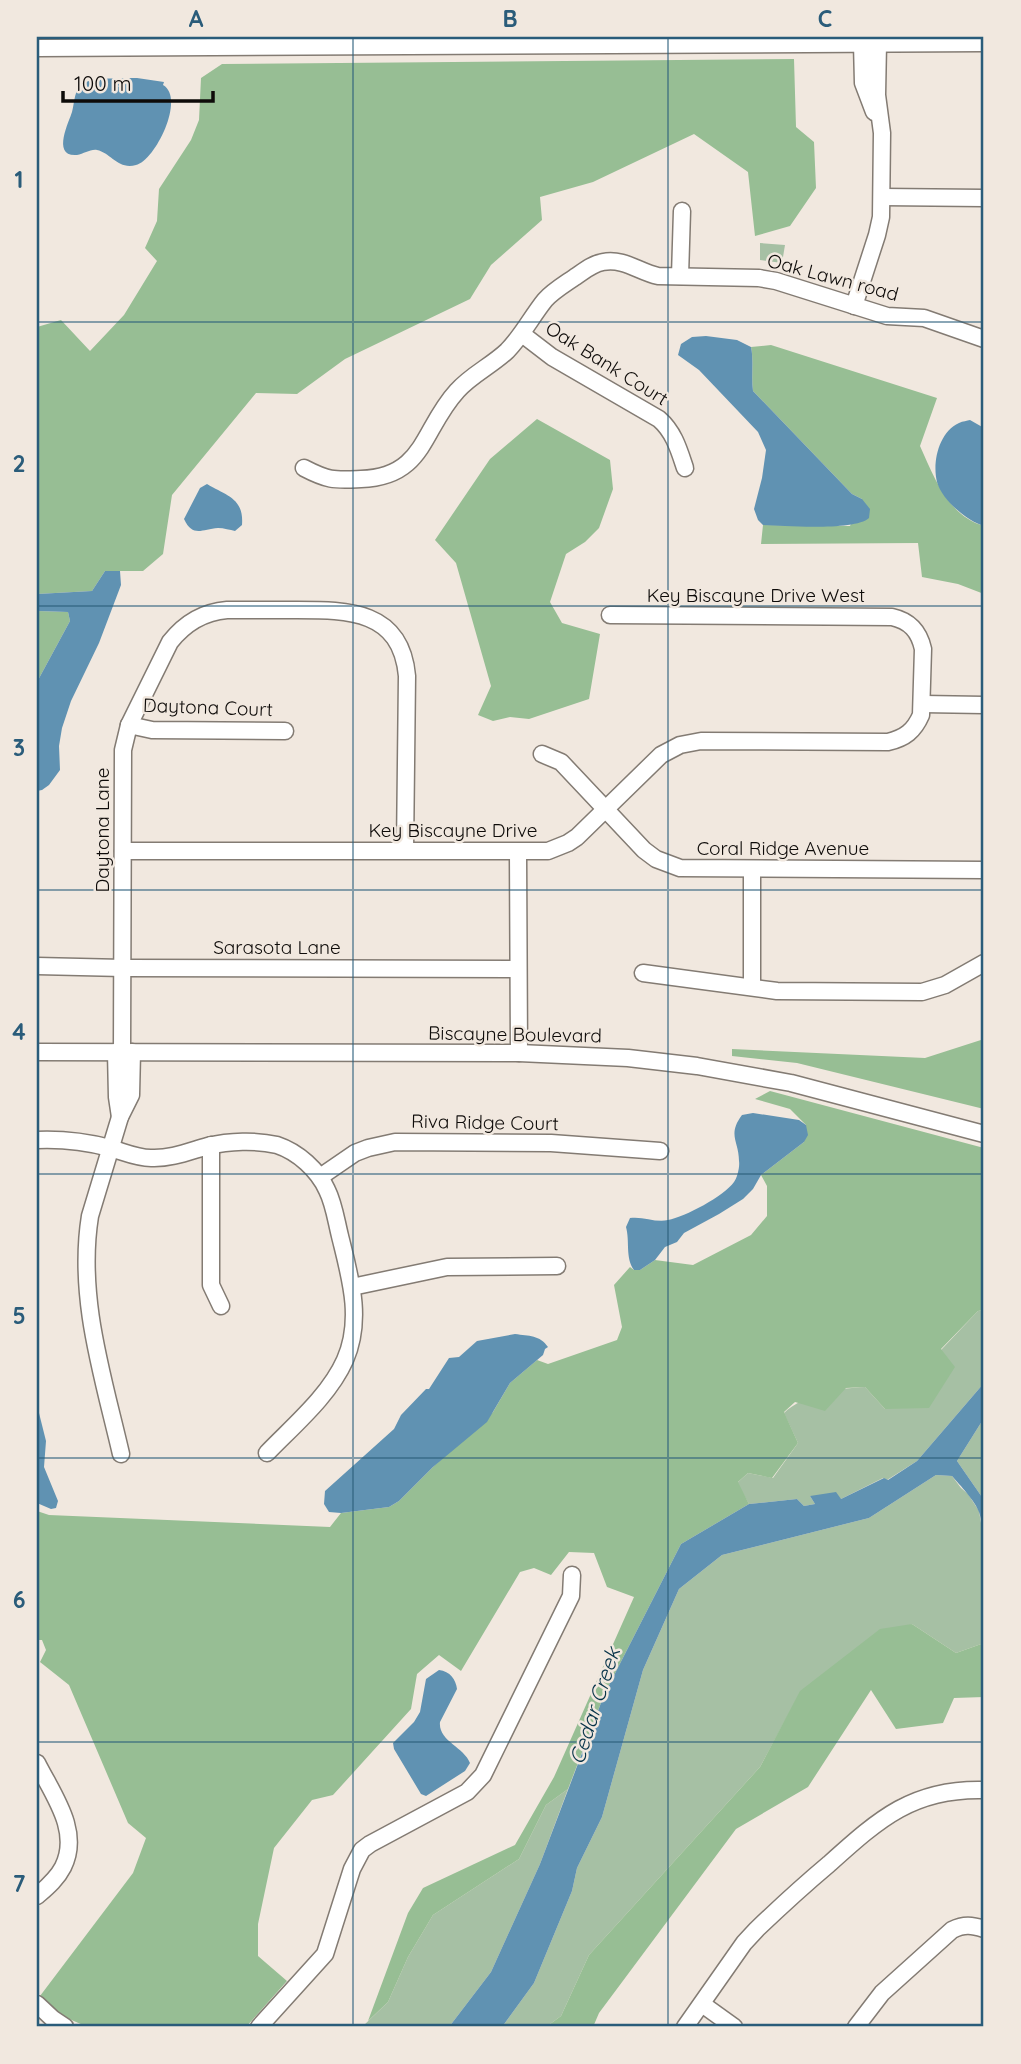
<svg xmlns="http://www.w3.org/2000/svg" width="1021" height="2064" viewBox="0 0 1021 2064" font-family="Quicksand,sans-serif">
  <style>
    .green { fill: #a6c0a4 }
    .forest { fill: #97be94 }
    .water { fill: #6092b2 }
    .lines { fill: none; stroke-linecap: round; stroke-linejoin: round }
    .minor-casing { stroke: #837b73; stroke-width: 19 }
    .minor { stroke: #fff; stroke-width: 16 }
    .grid { fill: none; stroke: #2a5c7a; stroke-width: 2; stroke-opacity: 0.55 }
    .labels { text-anchor: middle; stroke-width: 5; stroke-linejoin: round; paint-order: stroke }
    .street-label { font-size: 19px; fill: #0e0b09; stroke: #f1e8df }
    .water-label { font-size: 21px; font-style: italic; fill: #053248; stroke: #f1e8df }
    .neatline { fill: none; stroke: #2a5c7a; stroke-width: 2.5 }
    .grid-label { font-size: 23px; text-anchor: middle; font-weight: bold; fill: #2a5c7a }
  </style>
  <rect width="100%" height="100%" fill="#f1e8df"/>
  <!-- green -->
  <g class="green">
    <path d="M760,243L785,245L782,263L760,260Z"/>
    <path d="M984,1310V1383L917,1461L887,1480L883,1478L841,1499L810,1496L815,1504L804,1506L797,1499L749,1504L737,1483L748,1473L773,1478L798,1443L784,1413C804,1394 838,1388 865,1387L885,1409L978,1311Z"/>
    <path d="M984,1418V1500L957,1461Z"/>
    <path d="M936,1475L952,1476L961,1488L968,1494L979,1511L984,1541V1643L956,1653L912,1624L801,1691L760,1767L589,1955L561,2016L546,2027H502L534,1983L572,1891L577,1868L602,1817L643,1670L679,1589L722,1555L869,1518Z"/>
    <path d="M568,1789L540,1864L491,1972L449,2027H362L388,2002L408,1957L433,1915L519,1859L546,1805Z"/>
  </g>
  <!-- forest -->
  <g class="forest">
    <path d="M794,59L796,127L814,142L816,188L790,226L755,236L748,172L694,134L593,182L540,197L542,220L491,265L470,299L345,359L297,394L256,393L172,495L163,554L143,571H105L92,591L37,594V327L61,320L90,351L124,315L157,261L145,248L157,221L159,189L191,140L199,120L201,78L222,64Z"/>
    <path d="M771,345L937,398L920,446C934,477 948,516 984,526V594L958,584L922,577L918,543L761,544L763,525L850,526L862,499L852,494L753,391C751,376 754,361 751,347Z"/>
    <path d="M537,419L610,460L613,489L599,528L585,542L566,554L550,602L562,623L600,634L589,699L529,719L510,717L493,721L478,715L491,686L456,563L435,540L490,459Z"/>
    <path d="M37,611L68,612L70,621L37,682Z"/>
    <path d="M984,1039V1109L797,1063L732,1056V1049L925,1058Z"/>
    <path d="M770,1091L984,1148V1310L978,1311L941,1349L955,1367L929,1408L885,1409L865,1387L846,1388L825,1411L795,1402L784,1412L798,1443L772,1478L748,1473L738,1482L749,1504L681,1544L604,1695L568,1789L546,1805L519,1859L433,1915L408,1957L388,2002L368,2021L408,1913L423,1888L515,1845L554,1777L634,1597L607,1587L594,1553L569,1552L551,1575L534,1568L520,1572L461,1671L439,1655L417,1674L411,1709L333,1795L312,1800L274,1848L258,1924V1956L287,1981L246,2027H111L83,2025L60,2015L40,1996L133,1873L146,1838L128,1823L69,1685L40,1662L46,1650L42,1640H37V1511L49,1515L330,1527L341,1513L389,1507L399,1501L433,1467L493,1412L510,1383L537,1360L548,1364L617,1340L622,1327L614,1285L630,1267L634,1270H640L655,1260L693,1265L751,1235L767,1216V1186L761,1175L804,1142L806,1125L790,1109L755,1099Z"/>
    <path d="M912,1624L956,1653L984,1643V1697L954,1698L943,1723L896,1729L871,1690L808,1787L736,1829L599,2013L593,2027H546L561,2016L589,1955L760,1767L800,1691L880,1629Z"/>
  </g>
  <!-- water -->
  <g class="water">
    <path d="M137,78L164,82L163,85C186,98 155,161 136,165C118,170 111,153 97,150C90,149 84,154 77,155C51,157 69,122 72,112C74,105 74,97 77,91C79,87 85,82 89,81C97,78 127,78 137,78Z"/>
    <path d="M706,336L737,340L751,347C754,361 751,376 753,391L852,494L862,499L870,509L869,518C855,531 786,526 763,525L758,520L754,509L762,478L766,450L758,432L699,370L678,355L681,344L692,337Z"/>
    <path d="M970,420L984,428V526C967,521 942,500 937,482C932,462 939,432 959,423C963,421 967,421 970,420Z"/>
    <path d="M207,484C227,496 244,498 242,525L235,531C230,530 224,528 218,528C202,529 193,538 184,519L200,488Z"/>
    <path d="M105,571H120L121,585L99,643L71,701L62,728L59,746L60,770L49,785L42,790L37,791V682L70,621L68,612L37,611V594L92,591Z"/>
    <path d="M753,1113L799,1120L806,1125L808,1135L804,1142L761,1175L753,1189L743,1199L719,1214L684,1233L677,1242L665,1247L655,1260L640,1270H634C625,1258 630,1241 626,1227L630,1218C643,1216 656,1223 668,1220C685,1217 724,1196 734,1182C737,1178 740,1167 739,1161C739,1141 727,1135 742,1115Z"/>
    <path d="M515,1334C529,1336 540,1335 548,1347L545,1349L543,1355L510,1383L487,1422L433,1467L399,1501L389,1507L341,1513L329,1512L324,1504L325,1491L394,1429L401,1415L426,1389H429L449,1358L459,1357L477,1341Z"/>
    <path d="M984,1383V1418L957,1461L984,1500V1541C983,1532 982,1521 979,1512C975,1501 960,1485 952,1476L936,1475L869,1518L722,1555L679,1589L643,1670L602,1817L577,1868L572,1891L534,1983L502,2027H449L491,1972L540,1864L604,1695L681,1544L749,1504L797,1499L804,1506L815,1504L810,1496L836,1492L841,1499L884,1478L888,1480L917,1461Z"/>
    <path d="M37,1405L46,1441L44,1467L58,1501L56,1508L51,1509L37,1503Z"/>
    <path d="M439,1670C450,1671 456,1680 457,1689L440,1722C438,1741 464,1747 470,1763L465,1771L426,1796L421,1794L394,1749L393,1743L414,1722L420,1712L426,1679Z"/>
  </g>
  <g class="lines">
    <defs>
      <g id="minor">
        <path d="M862,43L863,83L874,112"/>
        <path d="M37,48L984,43"/>
        <path d="M882,197L984,198"/>
        <path d="M680,276L682,211"/>
        <path d="M854,306L877,235L881,217L882,133L877,95L878,43"/>
        <path d="M522,334L552,357L659,419C674,432 679,450 685,468"/>
        <path d="M304,468C329,481 334,480 361,479C425,477 422,429 457,391C471,375 491,366 507,351C522,336 532,316 545,300C553,291 565,284 575,277C584,271 592,264 603,262C624,258 639,272 658,276L759,278L776,281L887,316L924,318L984,339"/>
        <path d="M923,704L984,705"/>
        <path d="M129,725L152,730L285,731"/>
        <path d="M542,754L561,762L644,850L656,859L680,868L984,870"/>
        <path d="M123,851H548L568,843L577,837L661,755L680,745L701,741L888,742C905,738 914,731 921,715L923,649C919,631 910,621 892,617L610,615"/>
        <path d="M518,852L519,1053"/>
        <path d="M37,966L123,968L518,969"/>
        <path d="M643,973L777,991L922,992L945,985L984,963"/>
        <path d="M752,987V870"/>
        <path d="M37,1052L519,1053L628,1058L697,1066L791,1083L984,1134"/>
        <path d="M116,1052L117,1097L120,1117"/>
        <path d="M122,1052L123,750L129,725L170,642C185,623 203,612 227,610C250,610 274,610 297,610C348,610 401,610 407,676L405,850"/>
        <path d="M37,1140C61,1139 87,1142 110,1148C124,1152 137,1158 151,1158C171,1159 190,1151 208,1146C229,1141 256,1140 277,1145C298,1152 318,1170 327,1190C334,1204 336,1220 340,1236C350,1277 363,1319 345,1360C329,1396 294,1425 267,1453"/>
        <path d="M211,1145V1285L221,1306"/>
        <path d="M320,1177L355,1153L368,1148L395,1142L551,1143L660,1151"/>
        <path d="M352,1287L447,1267L557,1266"/>
        <path d="M121,1454C103,1376 77,1297 90,1216L120,1117L131,1095L132,1052"/>
        <path d="M37,1763C53,1795 81,1831 63,1867C57,1879 46,1888 37,1896"/>
        <path d="M37,2004L53,2019L65,2027"/>
        <path d="M702,2004L734,2027"/>
        <path d="M259,2027L325,1954L352,1869L362,1850L370,1844L467,1792L483,1775L571,1596L572,1575"/>
        <path d="M685,2027L744,1943L757,1929C780,1907 804,1885 829,1864C879,1819 913,1788 984,1790"/>
        <path d="M856,2027L882,1993L952,1930C964,1924 972,1925 984,1929"/>
      </g>
    </defs>
    <!-- minor casing -->
    <use href="#minor" class="minor-casing"/>
    <!-- minor -->
    <use href="#minor" class="minor"/>
  </g>
  <!-- grid -->
  <path class="grid" d="M353,37V2027M668,37V2027M37,322H984M37,606H984M37,890H984M37,1174H984M37,1458H984M37,1742H984"/>
  <g class="labels">
    <!-- street labels -->
    <g class="street-label">
      <text transform="translate(833 277) rotate(15)" y="7">Oak Lawn road</text>
      <text transform="translate(607 363) rotate(32)" y="7">Oak Bank Court</text>
      <text x="756" y="602">Key Biscayne Drive West</text>
      <text transform="translate(208 707) rotate(2)" y="7">Daytona Court</text>
      <text transform="translate(102 830) rotate(-90)" y="7">Daytona Lane</text>
      <text x="453" y="837">Key Biscayne Drive</text>
      <text x="783" y="855">Coral Ridge Avenue</text>
      <text x="277" y="954">Sarasota Lane</text>
      <text transform="translate(515 1034) rotate(1)" y="7">Biscayne Boulevard</text>
      <text transform="translate(485 1122) rotate(1)" y="7">Riva Ridge Court</text>
    </g>
    <!-- water labels -->
    <g class="water-label">
      <text transform="translate(595 1706) rotate(-72)" y="7">Cedar Creek</text>
    </g>
  </g>
  <!-- border -->
  <rect width="1021" height="2064" fill="none" stroke="#f1e8df" stroke-width="77"/>
  <!-- scale -->
  <path d="M63 91v10h150v-10" fill="none" stroke="#0e0b09" stroke-width="3.5"/>
  <text x="74" y="91" font-size="21" fill="#0e0b09" stroke="#f1e8df" stroke-width="5" paint-order="stroke">100 m</text>
  <rect x="38" y="38" width="944" height="1987" class="neatline"/>
  <g class="grid-label">
    <text x="196" y="27">A</text>
    <text x="510" y="27">B</text>
    <text x="825" y="27">C</text>
    <text x="19" y="188">1</text>
    <text x="19" y="472">2</text>
    <text x="19" y="756">3</text>
    <text x="19" y="1040">4</text>
    <text x="19" y="1324">5</text>
    <text x="19" y="1608">6</text>
    <text x="19" y="1892">7</text>
  </g>
</svg>
